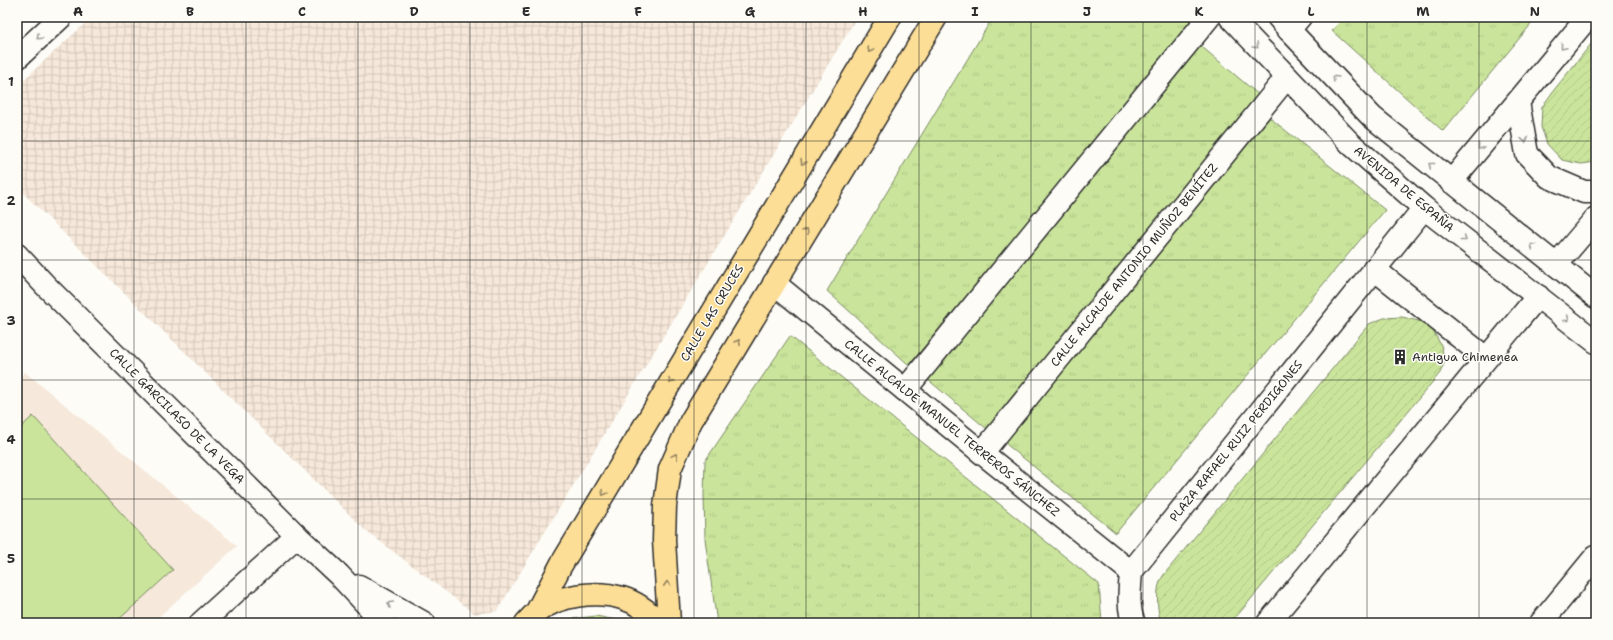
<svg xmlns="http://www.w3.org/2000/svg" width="1613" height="640" viewBox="0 0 1613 640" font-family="'Shantell Sans',sans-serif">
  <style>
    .built { fill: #f6e8da }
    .industrial { fill: url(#industrial-grid) }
    .grass { fill: url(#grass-tufts); stroke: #7a8863 }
    .garden { fill: url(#garden-furrows); stroke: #7a8863 }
    .pitch { fill: #cae59b; stroke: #7a8863 }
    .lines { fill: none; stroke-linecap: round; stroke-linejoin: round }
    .street-casing { stroke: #2b2b2b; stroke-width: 25 }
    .secondary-casing { stroke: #2b2b2b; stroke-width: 25 }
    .primary-casing { stroke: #2b2b2b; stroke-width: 25 }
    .street { stroke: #fdfcf7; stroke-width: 22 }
    .secondary { stroke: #fdfcf7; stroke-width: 22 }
    .primary { stroke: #fdde96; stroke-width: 22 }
    .oneway { stroke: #9e9e9b }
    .oneway2 { stroke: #948460 }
    .grid { fill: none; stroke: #2b2b2b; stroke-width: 1; stroke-opacity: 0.55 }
    .labels { text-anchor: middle; stroke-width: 3; stroke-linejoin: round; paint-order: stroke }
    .street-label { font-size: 12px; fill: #2b2b2b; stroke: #fdfcf7 }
    .poi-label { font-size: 12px; fill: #2b2b2b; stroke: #fdfcf7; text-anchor: start }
    .neatline { fill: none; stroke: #2b2b2b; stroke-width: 1.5 }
    .grid-label { font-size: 13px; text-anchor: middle; font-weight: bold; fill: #2b2b2b }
  </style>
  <defs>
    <pattern id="industrial-grid" width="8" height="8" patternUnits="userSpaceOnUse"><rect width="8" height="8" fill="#f6e8da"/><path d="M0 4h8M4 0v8" fill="none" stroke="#d3c7bb"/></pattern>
    <pattern id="grass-tufts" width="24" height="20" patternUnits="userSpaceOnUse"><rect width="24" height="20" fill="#cae59b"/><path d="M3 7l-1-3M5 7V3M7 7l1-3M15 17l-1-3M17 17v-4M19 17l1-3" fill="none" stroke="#aec586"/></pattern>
    <pattern id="garden-furrows" width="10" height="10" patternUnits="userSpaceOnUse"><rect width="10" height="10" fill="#cae59b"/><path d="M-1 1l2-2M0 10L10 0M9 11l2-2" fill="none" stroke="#aec586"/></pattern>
  </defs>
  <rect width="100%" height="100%" fill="#fdfcf7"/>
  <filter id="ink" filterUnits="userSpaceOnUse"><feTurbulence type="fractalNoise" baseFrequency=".025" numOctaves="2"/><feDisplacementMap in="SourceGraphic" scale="8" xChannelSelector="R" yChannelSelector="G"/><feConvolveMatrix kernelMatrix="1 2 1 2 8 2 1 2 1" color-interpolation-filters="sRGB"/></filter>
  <g filter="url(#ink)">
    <!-- built -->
    <path class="built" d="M25,372L237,546L152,623H17V380Z"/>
    <!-- industrial -->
    <path class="industrial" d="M92,17H857L497,611L475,614L365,530L17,187V86Z"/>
    <!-- grass -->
    <g class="grass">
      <path d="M993,17H1186L1192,24L909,365L827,291Z"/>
      <path d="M1344,17H1537L1443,131L1332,31Z"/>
      <path d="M1195,41L1260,96L987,429L926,378Z"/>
      <path d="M1265,114L1385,210L1116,533L1001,440Z"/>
      <path d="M790,336L1099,584L1102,623H717L705,539L704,495L705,461Z"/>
      <path d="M596,616L621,621L624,623H563L571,619Z"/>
    </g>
    <!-- garden -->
    <g class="garden">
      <path d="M1596,38V162L1581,164L1562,160L1547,144L1541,127L1542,107L1554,90Z"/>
      <path d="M1402,317L1423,322L1433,331L1441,345L1445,361L1440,373L1231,623H1162C1157,616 1156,590 1160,582C1162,576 1167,571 1171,566L1369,324L1384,318Z"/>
    </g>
    <!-- pitch -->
    <path class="pitch" d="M33,416L173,570L115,623H17V431Z"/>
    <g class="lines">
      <defs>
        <g id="street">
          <path d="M1289,30L1300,17"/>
          <path d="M17,58L61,17"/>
          <path d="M1518,102L1527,154L1549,177L1584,192H1596"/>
          <path d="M1451,182L1588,17"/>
          <path d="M1556,265L1596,218"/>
          <path d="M1374,269L1486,358"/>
          <path d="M774,283L982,453L1131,572"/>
          <path d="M905,390L1209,17"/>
          <path d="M982,453L1287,77"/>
          <path d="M1134,623C1127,608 1130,588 1131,572L1424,208"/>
          <path d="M1268,623L1538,296"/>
          <path d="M1541,623L1596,556"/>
        </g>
        <g id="secondary">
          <path d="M1230,17L1350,143L1424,208L1596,342"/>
          <path d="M1278,17L1289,30L1372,117L1596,297"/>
          <path d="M17,255L46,286L297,536L339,575L384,623"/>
          <path d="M359,586L424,623"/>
          <path d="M201,623L297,536"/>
        </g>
        <g id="primary">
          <path d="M537,611L561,565L890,17"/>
          <path d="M526,623C530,619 533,615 537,612C558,595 596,590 622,598C636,602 649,612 660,623"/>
          <path d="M669,623L664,540L665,506L670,469L691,421L936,17"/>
        </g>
      </defs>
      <!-- street casing -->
      <use href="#street" class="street-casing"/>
      <!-- secondary casing -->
      <use href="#secondary" class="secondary-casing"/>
      <!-- primary casing -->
      <use href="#primary" class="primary-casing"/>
      <!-- street -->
      <use href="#street" class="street"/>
      <!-- secondary -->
      <use href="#secondary" class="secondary"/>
      <!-- primary -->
      <use href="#primary" class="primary"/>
    </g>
    <!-- one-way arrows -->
    <defs><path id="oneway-chevron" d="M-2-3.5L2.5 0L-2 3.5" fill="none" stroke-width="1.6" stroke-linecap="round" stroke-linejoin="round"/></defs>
    <g class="oneway">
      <use href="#oneway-chevron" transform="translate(39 37) rotate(137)"/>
      <use href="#oneway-chevron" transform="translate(1256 46) rotate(46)"/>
      <use href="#oneway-chevron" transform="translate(1563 47) rotate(130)"/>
      <use href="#oneway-chevron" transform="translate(1335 78) rotate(-134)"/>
      <use href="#oneway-chevron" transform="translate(1525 140) rotate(80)"/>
      <use href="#oneway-chevron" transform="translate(1480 147) rotate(130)"/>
      <use href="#oneway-chevron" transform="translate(1431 165) rotate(-141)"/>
      <use href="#oneway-chevron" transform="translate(1464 239) rotate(38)"/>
      <use href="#oneway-chevron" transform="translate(1533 246) rotate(-142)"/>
      <use href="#oneway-chevron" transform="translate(1567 319) rotate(38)"/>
      <use href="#oneway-chevron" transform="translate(390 604) rotate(-150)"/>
    </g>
    <g class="oneway2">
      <use href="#oneway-chevron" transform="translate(870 50) rotate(121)"/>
      <use href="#oneway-chevron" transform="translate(803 162) rotate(121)"/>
      <use href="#oneway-chevron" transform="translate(806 231) rotate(-59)"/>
      <use href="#oneway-chevron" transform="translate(738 342) rotate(-59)"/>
      <use href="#oneway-chevron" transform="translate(671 381) rotate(121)"/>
      <use href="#oneway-chevron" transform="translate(675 456) rotate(-66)"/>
      <use href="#oneway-chevron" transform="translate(604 493) rotate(121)"/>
      <use href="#oneway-chevron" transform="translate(667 584) rotate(-93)"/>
    </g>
  </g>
  <!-- grid -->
  <path class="grid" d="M134,17V623M246,17V623M358,17V623M470,17V623M582,17V623M694,17V623M806,17V623M919,17V623M1031,17V623M1143,17V623M1255,17V623M1367,17V623M1479,17V623M17,141H1596M17,260H1596M17,380H1596M17,499H1596"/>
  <!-- icons -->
  <defs>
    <symbol id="building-bare" viewBox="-9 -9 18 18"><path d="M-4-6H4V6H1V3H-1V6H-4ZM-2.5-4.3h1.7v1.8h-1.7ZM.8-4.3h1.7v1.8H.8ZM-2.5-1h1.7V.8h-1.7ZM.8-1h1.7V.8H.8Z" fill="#2b2b2b" stroke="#fdfcf7" stroke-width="2.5" paint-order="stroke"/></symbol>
  </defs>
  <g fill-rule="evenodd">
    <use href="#building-bare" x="1389" y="346" width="22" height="22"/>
  </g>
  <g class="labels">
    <!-- street labels -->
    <g class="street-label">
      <text transform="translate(1404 189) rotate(40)" y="4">AVENIDA DE ESPAÑA</text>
      <text transform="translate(1134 265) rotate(-51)" y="4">CALLE ALCALDE ANTONIO MUÑOZ BENÍTEZ</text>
      <text transform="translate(712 313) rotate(-59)" y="4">CALLE LAS CRUCES</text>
      <text transform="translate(177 416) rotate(45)" y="4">CALLE GARCILASO DE LA VEGA</text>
      <text transform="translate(952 428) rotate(39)" y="4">CALLE ALCALDE MANUEL TERREROS SÁNCHEZ</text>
      <text transform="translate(1236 441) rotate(-51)" y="4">PLAZA RAFAEL RUIZ PERDIGONES</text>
    </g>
    <!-- poi labels -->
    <g class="poi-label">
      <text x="1412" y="361">Antigua Chimenea</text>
    </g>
  </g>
  <!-- margin -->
  <rect width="1613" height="640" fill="none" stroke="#fdfcf7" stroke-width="44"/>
  <rect x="22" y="22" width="1569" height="596" class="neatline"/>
  <g class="grid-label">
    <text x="78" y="16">A</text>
    <text x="190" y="16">B</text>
    <text x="302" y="16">C</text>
    <text x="414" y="16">D</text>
    <text x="526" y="16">E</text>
    <text x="638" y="16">F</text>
    <text x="750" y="16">G</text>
    <text x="863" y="16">H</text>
    <text x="975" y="16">I</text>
    <text x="1087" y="16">J</text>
    <text x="1199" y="16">K</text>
    <text x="1311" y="16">L</text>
    <text x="1423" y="16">M</text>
    <text x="1535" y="16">N</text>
    <text x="11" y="86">1</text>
    <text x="11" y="205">2</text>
    <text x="11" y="325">3</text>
    <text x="11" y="444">4</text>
    <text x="11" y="563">5</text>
  </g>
</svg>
